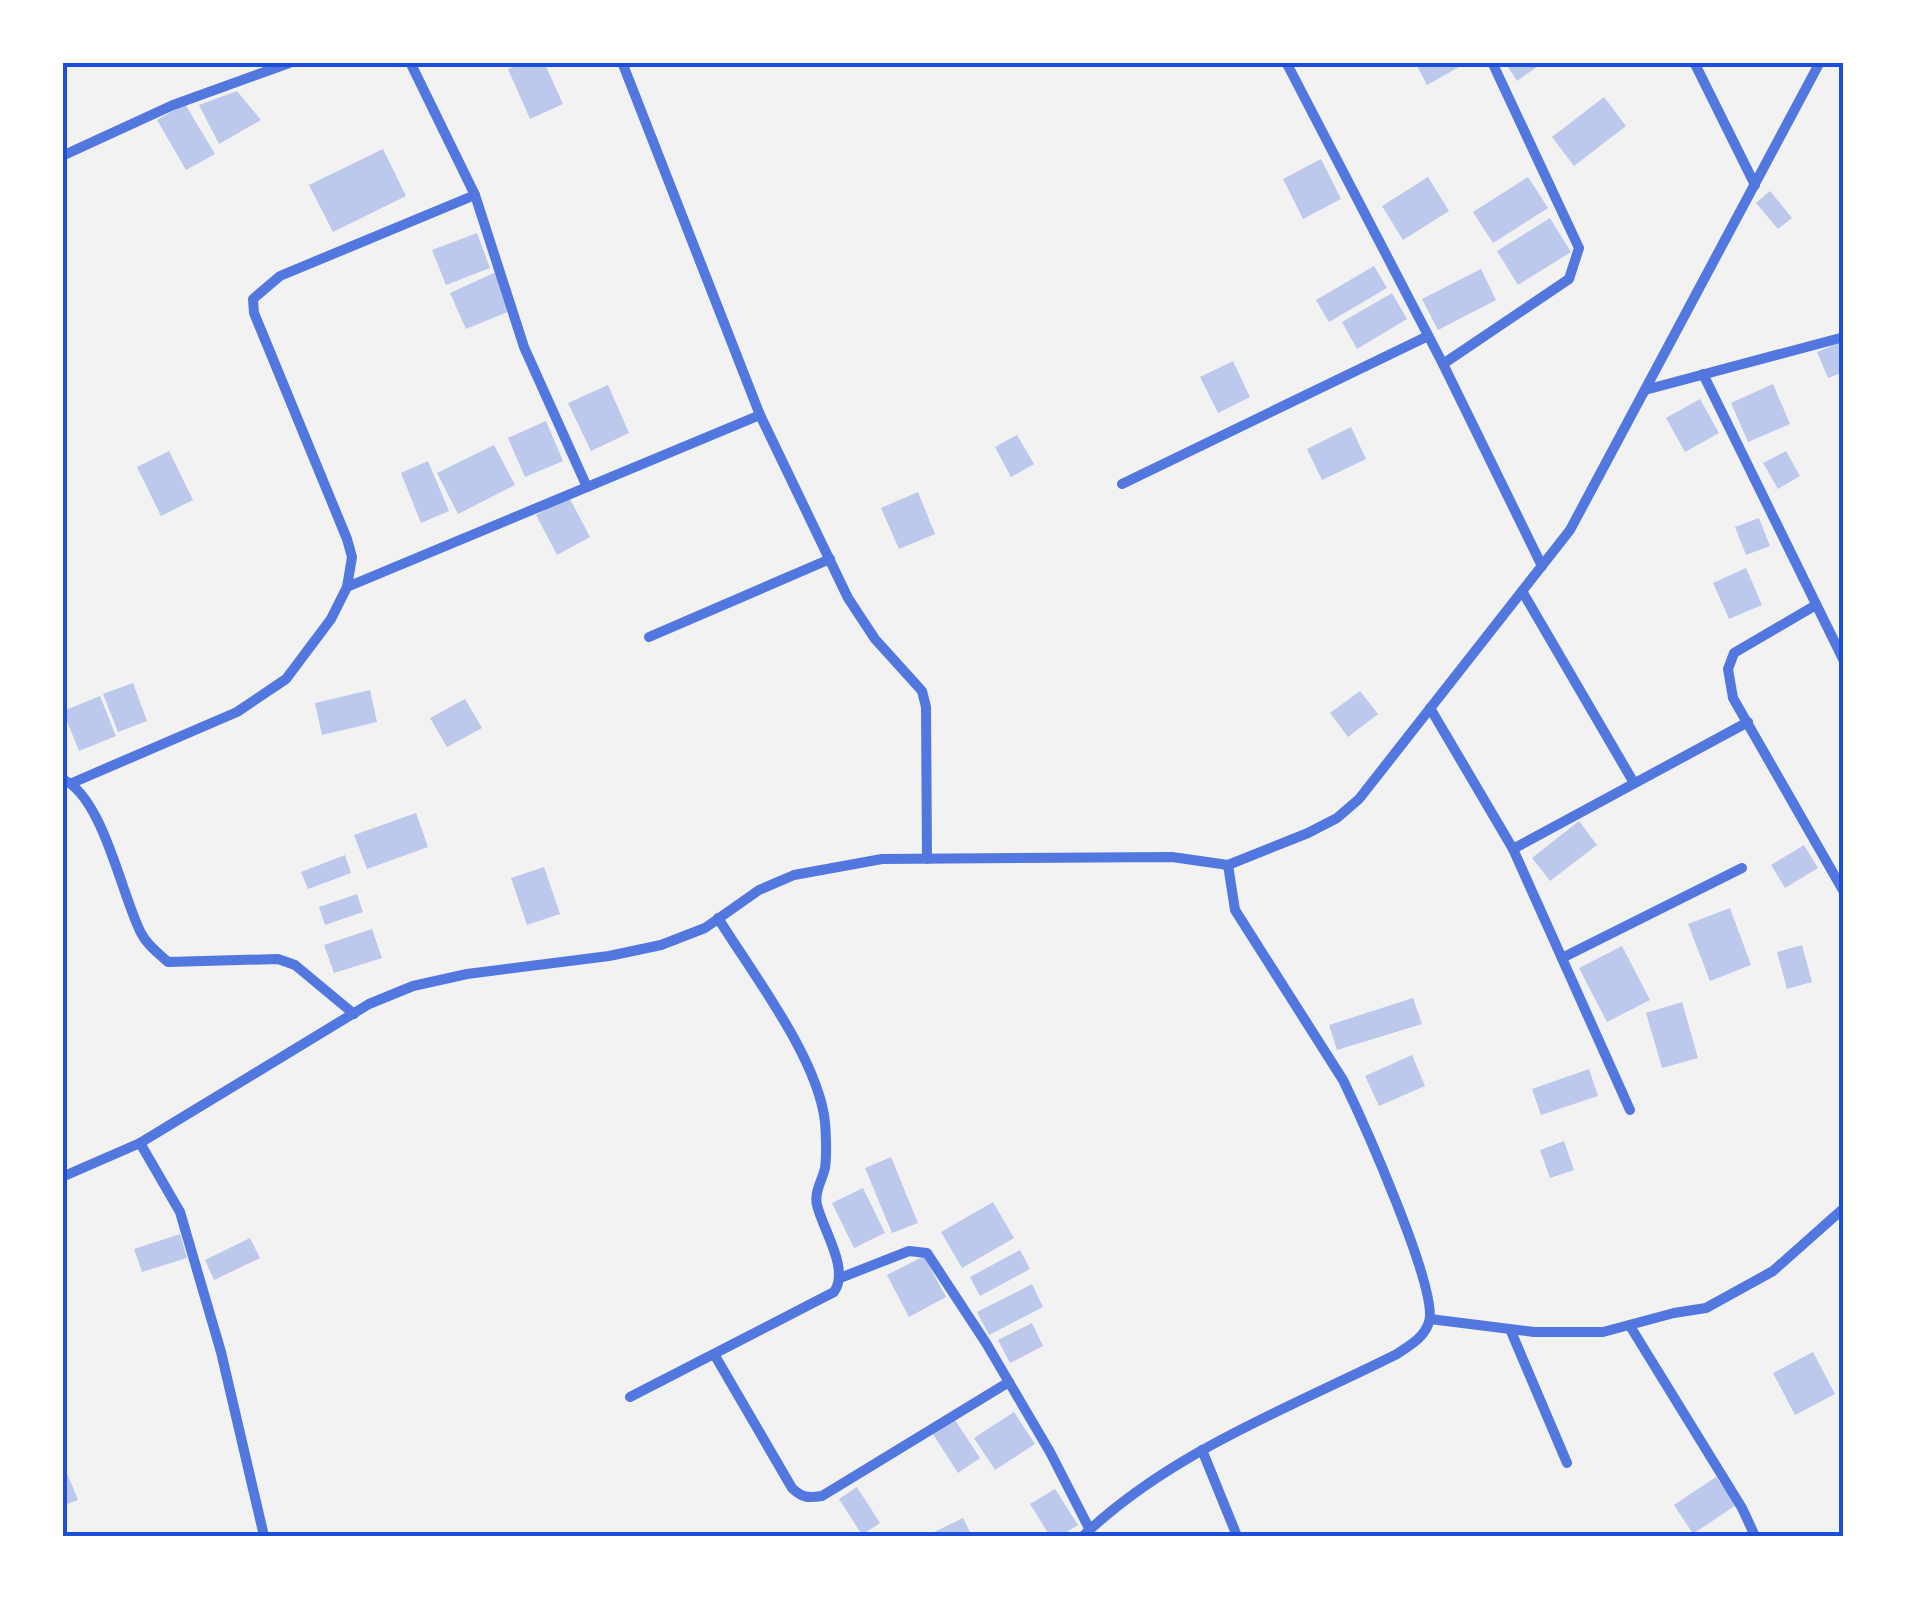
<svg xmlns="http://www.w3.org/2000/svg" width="1906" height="1599" viewBox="0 0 1906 1599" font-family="Quicksand,sans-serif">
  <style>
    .building { fill: #bdc9ec }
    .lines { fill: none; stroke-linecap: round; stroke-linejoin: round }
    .minor { stroke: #5277de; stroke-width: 10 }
    .neatline { fill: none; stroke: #1d4ed8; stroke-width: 4 }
  </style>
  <rect width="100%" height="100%" fill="#f2f2f2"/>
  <!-- building -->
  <g class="building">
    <path d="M524,62H544L563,104L530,119L508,69Z"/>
    <path d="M1415,62H1468L1427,85Z"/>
    <path d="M1505,62H1544L1517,81Z"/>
    <path d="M237,91L261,120L219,144L199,105Z"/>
    <path d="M1604,97L1626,126L1574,166L1552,137Z"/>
    <path d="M185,104L215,154L186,170L157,120Z"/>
    <path d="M383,149L406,196L333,232L309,185Z"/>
    <path d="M1321,159L1341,199L1303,219L1283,179Z"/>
    <path d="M1428,177L1449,211L1403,240L1382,206Z"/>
    <path d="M1528,177L1548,208L1493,243L1473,212Z"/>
    <path d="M1770,191L1792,218L1778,229L1756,203Z"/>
    <path d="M1550,218L1571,252L1518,285L1497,251Z"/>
    <path d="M477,233L490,268L446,285L432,250Z"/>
    <path d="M1374,266L1387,288L1329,322L1316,300Z"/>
    <path d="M1481,269L1496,300L1438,330L1422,299Z"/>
    <path d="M496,272L510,311L466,329L450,293Z"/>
    <path d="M1392,293L1407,319L1357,349L1342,322Z"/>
    <path d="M1844,341V372L1828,378L1817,352Z"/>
    <path d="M1233,361L1250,397L1218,413L1200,377Z"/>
    <path d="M1773,384L1790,424L1748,442L1731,403Z"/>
    <path d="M608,385L629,433L591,451L568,403Z"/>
    <path d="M1700,399L1719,433L1685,452L1666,418Z"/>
    <path d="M546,421L563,461L525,477L508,438Z"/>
    <path d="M1351,427L1366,459L1322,480L1307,449Z"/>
    <path d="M1017,435L1034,464L1011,477L995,447Z"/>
    <path d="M494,445L515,485L458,514L437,473Z"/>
    <path d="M169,451L193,500L161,516L137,467Z"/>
    <path d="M1786,451L1800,476L1778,489L1763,463Z"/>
    <path d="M428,461L449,511L421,523L401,473Z"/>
    <path d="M918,492L935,534L899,549L881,508Z"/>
    <path d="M569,497L590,537L557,555L536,515Z"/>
    <path d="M1759,518L1770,546L1746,555L1735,527Z"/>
    <path d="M1746,568L1762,605L1729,619L1713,583Z"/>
    <path d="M133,683L147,721L118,732L103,694Z"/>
    <path d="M370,690L377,722L322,735L315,703Z"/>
    <path d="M1360,691L1378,714L1348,737L1330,713Z"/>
    <path d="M100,696L116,736L79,751L63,711Z"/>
    <path d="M465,699L482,728L447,747L430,718Z"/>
    <path d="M416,813L428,847L367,869L354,835Z"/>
    <path d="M1579,821L1597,845L1550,881L1532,858Z"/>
    <path d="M1804,845L1818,868L1785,888L1771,865Z"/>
    <path d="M345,855L351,873L308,889L301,872Z"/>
    <path d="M544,867L560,914L527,925L511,878Z"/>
    <path d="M357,894L363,912L325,925L319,907Z"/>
    <path d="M1730,908L1751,965L1710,981L1688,924Z"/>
    <path d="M372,929L382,958L334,973L324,945Z"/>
    <path d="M1802,945L1812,982L1787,989L1777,952Z"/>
    <path d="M1622,946L1650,1000L1607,1022L1579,968Z"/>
    <path d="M1413,998L1422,1024L1337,1050L1329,1025Z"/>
    <path d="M1682,1002L1698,1058L1662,1068L1646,1013Z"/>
    <path d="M1412,1055L1425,1086L1379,1106L1365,1076Z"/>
    <path d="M1589,1069L1598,1096L1541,1115L1532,1089Z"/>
    <path d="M1564,1141L1574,1170L1550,1178L1540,1150Z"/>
    <path d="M891,1157L918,1223L892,1233L865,1168Z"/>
    <path d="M863,1188L885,1233L854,1248L832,1203Z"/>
    <path d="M993,1202L1014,1238L962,1268L941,1232Z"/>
    <path d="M180,1234L187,1258L142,1272L134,1249Z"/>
    <path d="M250,1238L260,1258L214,1280L205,1260Z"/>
    <path d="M1020,1250L1030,1269L980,1296L970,1277Z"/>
    <path d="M924,1256L946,1297L909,1317L887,1275Z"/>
    <path d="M1032,1284L1043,1307L989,1335L977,1312Z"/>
    <path d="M1032,1323L1043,1346L1010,1363L998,1340Z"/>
    <path d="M1813,1352L1835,1394L1795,1415L1773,1373Z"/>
    <path d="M1014,1412L1035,1444L995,1470L974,1438Z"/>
    <path d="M953,1417L980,1458L958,1473L931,1431Z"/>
    <path d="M62,1461L78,1500L62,1506Z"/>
    <path d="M1716,1477L1736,1505L1693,1534L1674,1505Z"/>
    <path d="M857,1487L880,1523L862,1535L839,1499Z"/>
    <path d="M1055,1489L1078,1525L1060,1536H1050L1030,1504Z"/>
    <path d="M963,1518L972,1536H926Z"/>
  </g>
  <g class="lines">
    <!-- minor -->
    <g class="minor">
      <path d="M410,62L475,195L524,347L587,487"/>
      <path d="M622,62L760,415L848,598L875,639L922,691L926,707L927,859"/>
      <path d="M1286,62L1443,364L1542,566"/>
      <path d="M1694,62L1755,185"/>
      <path d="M62,156L173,105L292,62"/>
      <path d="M1443,364L1569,279L1579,248L1492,62"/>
      <path d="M1703,374L1844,661"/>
      <path d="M1645,390L1844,337"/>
      <path d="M1122,484L1428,336"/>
      <path d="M347,587L760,415"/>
      <path d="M1522,591L1634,783"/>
      <path d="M1816,605L1734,653L1728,669L1733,698L1844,892"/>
      <path d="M649,637L830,559"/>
      <path d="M1430,708L1513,849L1630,1110"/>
      <path d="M62,779C103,796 121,894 141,933C147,945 159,954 168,962L278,959L295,965L354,1014"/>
      <path d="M72,783L237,712L286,679L331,619L347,587L352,557L347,539L254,313L253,299L280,276L475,195"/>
      <path d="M1513,849L1748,722"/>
      <path d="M1562,958L1742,868"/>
      <path d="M140,1143L180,1212L221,1352L264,1536"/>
      <path d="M62,1177L140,1143L369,1004L413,986L467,974L609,956L661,945L705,928L759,890L794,875L882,859L1172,857L1228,865L1308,833L1337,818L1359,799L1570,530L1820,62"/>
      <path d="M840,1278L909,1251L927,1253L986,1343L1050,1452L1090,1530"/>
      <path d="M1430,1319L1534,1332H1603L1674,1313L1706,1308L1773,1271L1844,1208"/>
      <path d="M1630,1326L1742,1508L1755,1536"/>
      <path d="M1510,1329L1567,1463"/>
      <path d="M714,1354L792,1488C802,1498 808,1498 822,1496L1009,1382"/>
      <path d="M630,1397L834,1292C850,1269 823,1230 817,1205C814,1192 822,1181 825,1168C827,1154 826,1136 825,1122C818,1058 752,973 718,918"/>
      <path d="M1202,1450L1237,1536"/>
      <path d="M1083,1536C1171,1452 1289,1408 1397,1354C1410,1345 1424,1338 1429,1322C1439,1290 1361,1117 1343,1080L1235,910L1228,865"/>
    </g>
  </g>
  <!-- border -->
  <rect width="1906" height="1599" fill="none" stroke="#ffffff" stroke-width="130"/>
  <rect x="65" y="65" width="1776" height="1469" class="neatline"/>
</svg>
